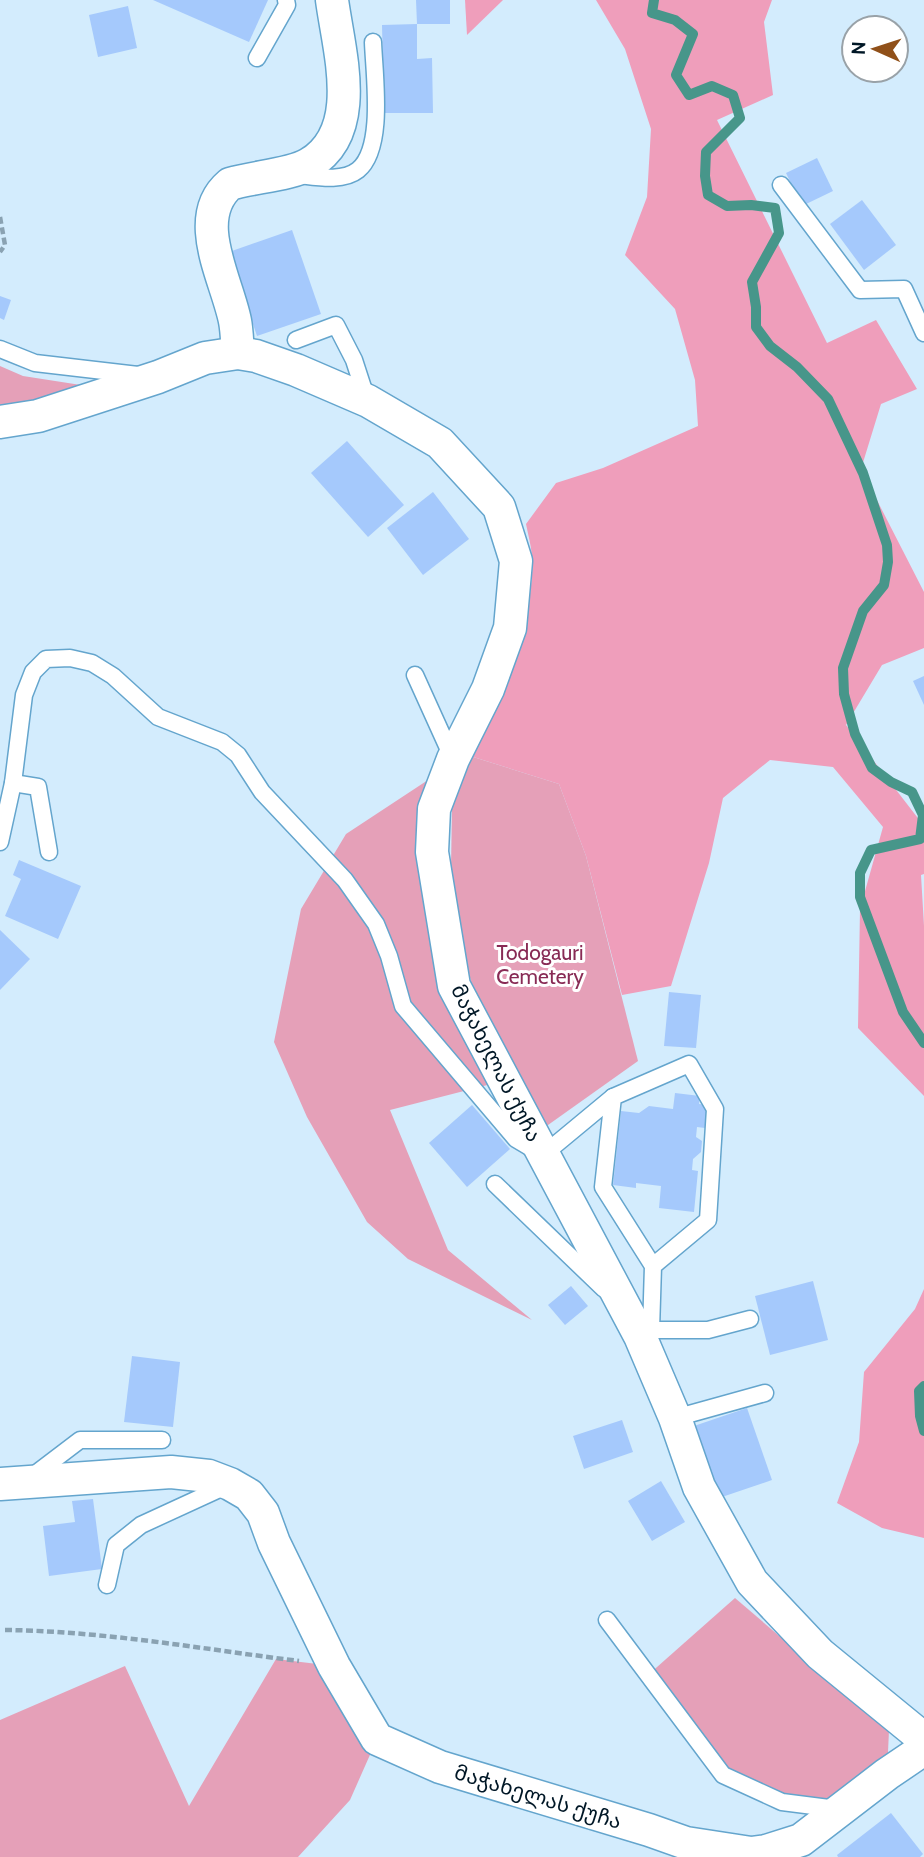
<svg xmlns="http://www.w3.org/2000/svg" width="924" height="1857" viewBox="0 0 924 1857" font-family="Cabin,'Noto Sans Georgian',sans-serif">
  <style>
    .green { fill: #e5a0b8 }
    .forest { fill: #ef9ebb }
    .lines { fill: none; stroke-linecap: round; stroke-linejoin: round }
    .stream { stroke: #47968a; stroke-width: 10 }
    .building { fill: #a5c9fc }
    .lane-casing { stroke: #64a5cd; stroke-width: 19 }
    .street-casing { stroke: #64a5cd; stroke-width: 35 }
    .path { stroke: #8aa2b2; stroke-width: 4.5; stroke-dasharray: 7 3.5; stroke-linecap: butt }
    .lane { stroke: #fff; stroke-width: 16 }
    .street { stroke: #fff; stroke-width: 32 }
    .labels { text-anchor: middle; stroke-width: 6; stroke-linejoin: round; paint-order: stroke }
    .park-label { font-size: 21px; fill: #882b55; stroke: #fff }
    .street-label { font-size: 21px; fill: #001726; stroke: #fff }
  </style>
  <rect width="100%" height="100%" fill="#d3ecfd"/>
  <!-- green -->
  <g class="green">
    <path d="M0,366L23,376L113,390L0,422Z"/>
    <path d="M467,755L559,784L586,856L638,1061L541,1130L477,1005L459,934L451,867L452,809Z"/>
    <path d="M428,780L421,869L499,1082L390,1110L448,1250L532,1320L408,1259L367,1222L307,1117L274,1042L301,909L346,834Z"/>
    <path d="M735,1598L889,1730L887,1774L840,1809L782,1802L723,1775L648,1675Z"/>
    <path d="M276,1659L334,1666L377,1739L350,1800L298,1857H0V1720L125,1666L189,1806Z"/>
  </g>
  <!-- forest -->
  <g class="forest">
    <path d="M465,0H503L467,35Z"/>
    <path d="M596,0H772L764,22L773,95L717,120L827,343L876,320L917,389L881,404L861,469L924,592V648L882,665L846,725L924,826V874L921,875L924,926V1096L858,1028L860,909L883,827L833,767L770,760L723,798L709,863L671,986L622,995L586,856L559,784L467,755C493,699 537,620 532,556C531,545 528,534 526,524L556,483L603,468L698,426L695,380L675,309L625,255L647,197L651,129L625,49Z"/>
    <path d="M924,1289V1538L882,1528L837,1503L859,1442L864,1372L915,1309Z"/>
  </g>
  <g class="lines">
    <!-- stream -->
    <g class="stream">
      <path d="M654,0L652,13L675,20L693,34L676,75L689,95L712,86L733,95L740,118L706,152L705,176L708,195L727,206L751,205L775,208L779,233L752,282L756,307V327L770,346L797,367L828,399L863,473L887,545L888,562L884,585L863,611L843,668L844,694L855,734L872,768L891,782L912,792L923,815L920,839L871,850L860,873V897L903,1012L924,1043"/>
      <path d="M924,1386L919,1391L920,1416L924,1431"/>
    </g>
  </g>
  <!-- building -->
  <g class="building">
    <path d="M153,0H268L249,42Z"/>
    <path d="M416,0H450V24H417Z"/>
    <path d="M128,6L137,48L98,57L89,15Z"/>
    <path d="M417,24V59L432,58L433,113H384L382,25Z"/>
    <path d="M817,158L833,191L802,206L786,173Z"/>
    <path d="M862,200L896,245L864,270L830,224Z"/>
    <path d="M292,230L321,314L257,336L229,252Z"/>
    <path d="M0,296L11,300L4,320L0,318Z"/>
    <path d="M347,441L404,505L368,537L311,473Z"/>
    <path d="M433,492L469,539L423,575L387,528Z"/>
    <path d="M924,676V705L913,681Z"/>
    <path d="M19,860L81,886L58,939L5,916L21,879L13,875Z"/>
    <path d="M0,930L30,959L0,990Z"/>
    <path d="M669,992L701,995L696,1048L664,1046Z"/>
    <path d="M675,1093L700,1096L699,1104L708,1105L705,1128L697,1127L696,1137L702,1141L701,1152L693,1159L692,1170L698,1171L694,1212L659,1208L661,1186L636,1183V1188L613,1185L621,1111L639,1113L649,1106L673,1109Z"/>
    <path d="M472,1105L510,1149L467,1187L429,1143Z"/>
    <path d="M813,1281L828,1340L770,1355L755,1296Z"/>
    <path d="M571,1286L588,1306L565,1325L548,1305Z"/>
    <path d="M132,1356L180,1362L173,1427L124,1422Z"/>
    <path d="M747,1408L772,1480L719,1498L694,1426Z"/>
    <path d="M622,1420L633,1452L584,1469L573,1436Z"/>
    <path d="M661,1481L685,1522L652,1541L628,1501Z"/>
    <path d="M93,1499L102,1569L49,1576L43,1526L75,1522L72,1501Z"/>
    <path d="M891,1813L923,1854L920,1857H838L837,1855Z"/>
  </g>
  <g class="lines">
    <defs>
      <g id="lane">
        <path d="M257,58L287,5L286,0"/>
        <path d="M299,175C317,177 343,182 358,170C385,148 374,74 373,42"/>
        <path d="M781,185L860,290L904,289L924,333"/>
        <path d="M296,340L336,325L354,360L367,400"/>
        <path d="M0,349L35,363L138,375"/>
        <path d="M415,675L453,759"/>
        <path d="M13,783L38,787L49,852"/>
        <path d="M0,842L13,783L24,695L33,672L46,659L70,658L92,663L113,676L158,717L222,742L238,755L262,792L345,880L376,924L389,956L403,1006L516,1139L543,1155L613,1097"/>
        <path d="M495,1184L604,1289"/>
        <path d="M651,1330H708L750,1319"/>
        <path d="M640,1336L651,1330L653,1266L708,1220L715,1109L689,1064L613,1097L603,1187L653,1266"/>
        <path d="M675,1418L765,1393"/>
        <path d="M30,1478L80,1440H162"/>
        <path d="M107,1585L116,1545L141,1525L228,1485"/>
        <path d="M607,1620L723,1775L782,1802L837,1809"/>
      </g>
      <g id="street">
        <path d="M238,353C237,343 237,331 235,321C227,280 190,218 230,184C252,177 291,175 309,164C364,132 339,52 332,0"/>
        <path d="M0,422L38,416L158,377L205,358L238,353L256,356L296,370L368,401L440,443L499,507L516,561L510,628L488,689L453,759L434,809L432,852L454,986L640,1336L675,1418L699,1487L752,1582L820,1654L924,1739"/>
        <path d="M0,1484L171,1472L209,1476L230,1484L249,1495L263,1513L274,1543L334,1666L377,1739L440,1767L649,1830L686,1843L751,1853L766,1851L801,1840L887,1774L924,1749"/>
      </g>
    </defs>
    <!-- lane casing -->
    <use href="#lane" class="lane-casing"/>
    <!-- street casing -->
    <use href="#street" class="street-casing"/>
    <!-- path -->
    <g class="path">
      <path d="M0,217L5,245L0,252"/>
      <path d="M5,1630C103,1631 202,1649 299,1661"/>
    </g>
    <!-- lane -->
    <use href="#lane" class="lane"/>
    <!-- street -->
    <use href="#street" class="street"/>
  </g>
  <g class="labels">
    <!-- park labels -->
    <g class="park-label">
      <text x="540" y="960">Todogauri<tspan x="540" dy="24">Cemetery</tspan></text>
    </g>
    <!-- street labels -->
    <g class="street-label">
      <text transform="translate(496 1063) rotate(63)" y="7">მაჭახელას ქუჩა</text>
      <text transform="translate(538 1797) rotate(17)" y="7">მაჭახელას ქუჩა</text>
    </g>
  </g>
  <!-- north arrow -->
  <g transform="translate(875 49) rotate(273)"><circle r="33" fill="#ffffff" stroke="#99a2a8" stroke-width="2"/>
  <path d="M0-5L12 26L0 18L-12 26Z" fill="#905019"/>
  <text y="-10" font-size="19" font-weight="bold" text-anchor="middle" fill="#001726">N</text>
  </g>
</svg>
